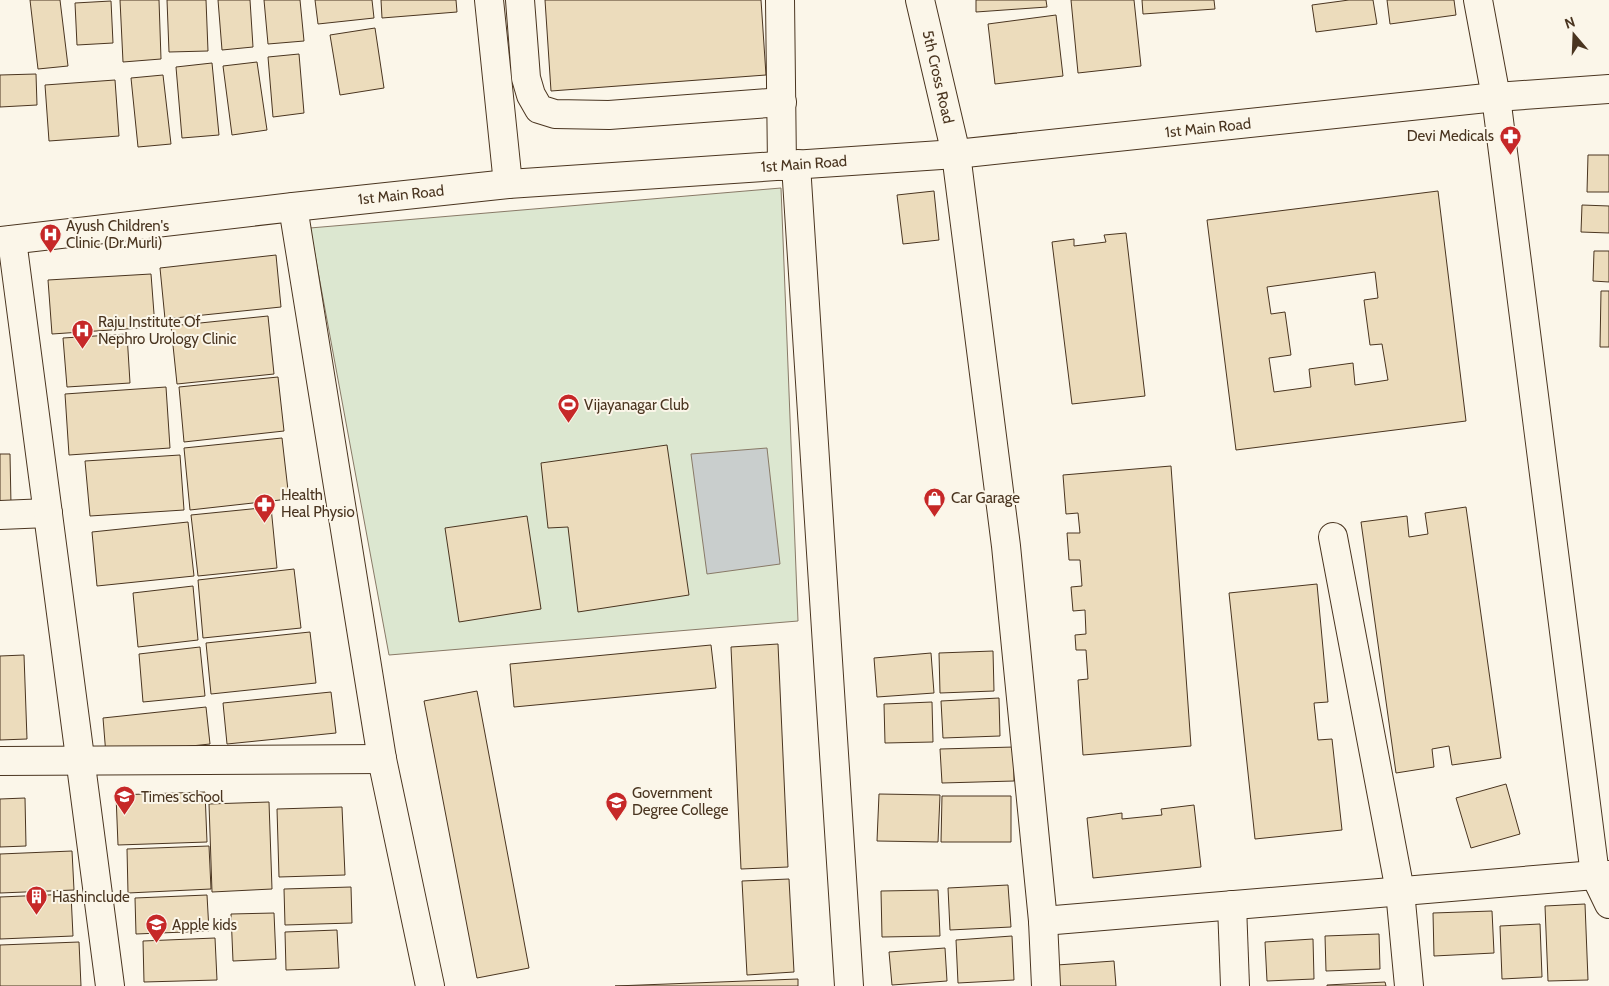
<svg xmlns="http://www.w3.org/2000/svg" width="1609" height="986" viewBox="0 0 1609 986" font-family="Cabin,sans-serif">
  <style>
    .green { fill: #dce7d0; stroke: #887966 }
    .water { fill: #c9cecd; stroke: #887966 }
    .building { fill: #ecdcbc; stroke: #4a3520; fill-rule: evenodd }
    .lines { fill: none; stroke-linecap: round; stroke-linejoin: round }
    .street-casing { stroke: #4a3520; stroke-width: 30 }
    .secondary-casing { stroke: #4a3520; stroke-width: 30 }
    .street { stroke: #fbf6e9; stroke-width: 28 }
    .secondary { stroke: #fbf6e9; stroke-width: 28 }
    .labels { text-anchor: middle; stroke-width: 4; stroke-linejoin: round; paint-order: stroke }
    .street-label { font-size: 15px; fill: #4a3520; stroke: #fbf6e9 }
    .poi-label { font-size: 15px; fill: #4a3520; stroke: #fbf6e9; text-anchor: start }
  </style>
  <rect width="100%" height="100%" fill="#fbf6e9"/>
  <!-- green -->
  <path class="green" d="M781,188L798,621L389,655L310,228Z"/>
  <!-- water -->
  <path class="water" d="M767,448L780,564L707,574L691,454Z"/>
  <!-- building -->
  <g class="building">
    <path d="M30,0H60L68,66L38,69Z"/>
    <path d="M120,0H159L161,59L123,62Z"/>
    <path d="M167,0H206L208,51L169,52Z"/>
    <path d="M218,0H250L253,47L222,50Z"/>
    <path d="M264,0H300L304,41L268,44Z"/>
    <path d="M315,0H372L374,18L318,24Z"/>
    <path d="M381,0H456L457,12L382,18Z"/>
    <path d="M545,0H761L766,75L551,91Z"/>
    <path d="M976,0H1046L1047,7L976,12Z"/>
    <path d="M1071,0H1134L1141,66L1078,73Z"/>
    <path d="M1142,0H1214L1215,9L1143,14Z"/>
    <path d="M1349,0H1373L1377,24L1316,32L1312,5Z"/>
    <path d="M1387,0H1454L1456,15L1390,24Z"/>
    <path d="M111,1L113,43L77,45L75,3Z"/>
    <path d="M1056,15L1063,76L995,84L988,24Z"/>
    <path d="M375,28L384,88L340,95L330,35Z"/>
    <path d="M299,54L304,113L273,117L268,57Z"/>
    <path d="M257,62L267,130L232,135L223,66Z"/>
    <path d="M212,63L219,135L182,138L176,67Z"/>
    <path d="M36,74L37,105L0,107V75Z"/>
    <path d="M163,75L171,144L138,147L131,78Z"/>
    <path d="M115,80L119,136L49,141L45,85Z"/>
    <path d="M1588,155H1609V192H1587Z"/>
    <path d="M934,191L939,240L903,244L897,195Z"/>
    <path d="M1438,191L1466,421L1236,450L1207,220ZM1375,272L1378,298L1364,300L1370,345L1382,344L1388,380L1355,385L1353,363L1309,369L1311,387L1274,392L1269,358L1291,355L1285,312L1271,314L1267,287Z"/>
    <path d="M1582,205L1609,206V233L1581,232Z"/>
    <path d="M1126,233L1145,396L1072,404L1052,242L1074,239V246L1106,242L1104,235Z"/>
    <path d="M1594,251H1609V282L1593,281Z"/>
    <path d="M276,255L281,307L165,319L160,268Z"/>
    <path d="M151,274L155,327L52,334L48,280Z"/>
    <path d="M1601,291H1609V347H1600Z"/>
    <path d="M268,316L274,374L177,384L171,326Z"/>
    <path d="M127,334L130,383L67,387L63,338Z"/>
    <path d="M278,377L284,431L184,442L179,387Z"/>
    <path d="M166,387L170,448L69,455L65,394Z"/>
    <path d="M282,438L289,499L190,510L184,448Z"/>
    <path d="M667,445L689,595L578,612L568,527L548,528L541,463Z"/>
    <path d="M0,454H10L11,505L0,506Z"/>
    <path d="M180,455L184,510L90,516L85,461Z"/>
    <path d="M1171,466L1191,746L1083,755L1078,680L1088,679L1086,650H1076L1075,635L1086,634L1085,610L1073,611L1071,587L1082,586L1080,560H1069L1067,533H1080L1078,513L1066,514L1063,475Z"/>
    <path d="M271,507L277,568L198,576L191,515Z"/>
    <path d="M1466,507L1501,758L1452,765L1449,746L1432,749L1434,767L1396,773L1361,522L1407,516L1409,537L1428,534L1425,513Z"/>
    <path d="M527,516L541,609L459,622L445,528Z"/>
    <path d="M188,522L194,576L97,586L92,532Z"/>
    <path d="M294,569L301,628L203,638L198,580Z"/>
    <path d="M1317,584L1328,702L1314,703L1318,740L1332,739L1342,830L1255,839L1229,593Z"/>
    <path d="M193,586L198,640L138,647L133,593Z"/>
    <path d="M310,632L316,683L211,694L206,643Z"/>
    <path d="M778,644L788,867L741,869L731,647Z"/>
    <path d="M711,645L716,688L514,707L510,664Z"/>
    <path d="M200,647L205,696L143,702L139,654Z"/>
    <path d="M993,651L994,691L940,693L939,653Z"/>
    <path d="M931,653L934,693L877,697L874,658Z"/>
    <path d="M24,655L27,739L0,740V656Z"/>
    <path d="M477,691L529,968L477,978L424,701Z"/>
    <path d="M331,692L336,733L227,744L223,703Z"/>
    <path d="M999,698L1000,736L943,738L941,701Z"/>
    <path d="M932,702L933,742L885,743L884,704Z"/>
    <path d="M206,707L210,744L106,755L103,718Z"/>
    <path d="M1014,747V781L942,783L940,749Z"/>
    <path d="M1506,784L1520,834L1471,848L1456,798Z"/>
    <path d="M205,792L207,842L118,845L116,795Z"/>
    <path d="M879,794L940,795L938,842L877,841Z"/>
    <path d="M942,796H1011V842H941Z"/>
    <path d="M25,798L26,846L0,847V799Z"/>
    <path d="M269,802L272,889L212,892L209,804Z"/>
    <path d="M1194,805L1201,867L1093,878L1087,818L1122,813V819L1162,815L1161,809Z"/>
    <path d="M342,807L345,875L279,877L277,809Z"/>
    <path d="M209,846L211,889L128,893L127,849Z"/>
    <path d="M72,851L74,890L0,893V854Z"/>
    <path d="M789,879L794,972L747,975L742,881Z"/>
    <path d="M1008,885L1011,927L950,930L948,888Z"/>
    <path d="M351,887L352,923L285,925L284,889Z"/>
    <path d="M938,890L940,936L882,937L881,891Z"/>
    <path d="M71,894L73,936L0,939V897Z"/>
    <path d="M207,895L209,931L136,934L135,898Z"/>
    <path d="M1585,904L1588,980L1548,981L1545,906Z"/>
    <path d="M1492,911L1494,953L1434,956L1433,913Z"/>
    <path d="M274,913L276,959L233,961L231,914Z"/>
    <path d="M1540,924L1542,977L1502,979L1500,926Z"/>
    <path d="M337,930L339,968L286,970L285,932Z"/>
    <path d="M1379,934L1380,969L1326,971L1325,936Z"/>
    <path d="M1012,936L1014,980L958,983L956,940Z"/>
    <path d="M215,938L217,980L144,982L143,941Z"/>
    <path d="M1313,939L1314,979L1267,981L1265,942Z"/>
    <path d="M79,942L81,986H0V945Z"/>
    <path d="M945,948L947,981L892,985L889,952Z"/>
    <path d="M1114,961L1116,986H1058L1057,965Z"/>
    <path d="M798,979V986H615Z"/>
    <path d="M1385,982L1386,986H1327V985Z"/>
  </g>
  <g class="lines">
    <defs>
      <g id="street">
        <path d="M489,0L508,184"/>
        <path d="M520,0L526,78L531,95L539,109L555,114L609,115L782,102"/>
        <path d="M780,0L782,166"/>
        <path d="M1478,0L1496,97"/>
        <path d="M956,154L1006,546L1043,921L1046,986"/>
        <path d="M798,164L796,165L849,986"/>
        <path d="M293,207L382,759L430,986"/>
        <path d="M0,515L48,513"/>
        <path d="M1333,537L1400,891L1409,986"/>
        <path d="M0,761L382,759"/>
        <path d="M1232,905L1235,986"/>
        <path d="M1043,921L1595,875H1609"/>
      </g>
      <g id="secondary">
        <path d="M920,0L956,154"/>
        <path d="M1496,97L1595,875L1609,904"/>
        <path d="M12,240L110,986"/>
        <path d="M0,241L293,207L508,184L956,154L1496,97L1609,89"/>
      </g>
    </defs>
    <!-- street casing -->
    <use href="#street" class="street-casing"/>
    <!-- secondary casing -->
    <use href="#secondary" class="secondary-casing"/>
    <!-- street -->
    <use href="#street" class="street"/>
    <!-- secondary -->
    <use href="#secondary" class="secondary"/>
  </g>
  <!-- icons -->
  <defs>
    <symbol id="pharmacy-pin" viewBox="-11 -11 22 30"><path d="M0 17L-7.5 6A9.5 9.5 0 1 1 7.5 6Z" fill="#c62828" stroke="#fbf6e9"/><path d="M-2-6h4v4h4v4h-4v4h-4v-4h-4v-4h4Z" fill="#fff"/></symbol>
    <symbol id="hospital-pin" viewBox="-11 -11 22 30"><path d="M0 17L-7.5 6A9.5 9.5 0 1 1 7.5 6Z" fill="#c62828" stroke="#fbf6e9"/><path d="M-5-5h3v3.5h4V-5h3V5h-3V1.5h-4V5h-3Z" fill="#fff"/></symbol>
    <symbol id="stadium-pin" viewBox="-11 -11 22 30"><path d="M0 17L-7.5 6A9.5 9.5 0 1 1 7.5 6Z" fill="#c62828" stroke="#fbf6e9"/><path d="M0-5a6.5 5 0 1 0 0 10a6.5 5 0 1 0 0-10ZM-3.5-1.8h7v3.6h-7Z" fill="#fff"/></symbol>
    <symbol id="shop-pin" viewBox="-11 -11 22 30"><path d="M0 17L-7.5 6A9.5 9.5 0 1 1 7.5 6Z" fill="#c62828" stroke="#fbf6e9"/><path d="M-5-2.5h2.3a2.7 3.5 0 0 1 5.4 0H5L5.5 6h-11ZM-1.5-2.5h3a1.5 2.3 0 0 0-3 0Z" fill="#fff"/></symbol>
    <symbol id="school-pin" viewBox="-11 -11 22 30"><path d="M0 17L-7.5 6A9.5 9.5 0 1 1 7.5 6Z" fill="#c62828" stroke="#fbf6e9"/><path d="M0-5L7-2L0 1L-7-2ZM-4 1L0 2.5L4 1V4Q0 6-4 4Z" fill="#fff"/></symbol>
    <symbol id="university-pin" viewBox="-11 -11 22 30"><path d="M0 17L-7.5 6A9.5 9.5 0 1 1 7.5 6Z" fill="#c62828" stroke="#fbf6e9"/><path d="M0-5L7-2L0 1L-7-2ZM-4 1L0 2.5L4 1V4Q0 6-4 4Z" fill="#fff"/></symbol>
    <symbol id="building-pin" viewBox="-11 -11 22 30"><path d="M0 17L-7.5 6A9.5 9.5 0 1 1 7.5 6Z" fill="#c62828" stroke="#fbf6e9"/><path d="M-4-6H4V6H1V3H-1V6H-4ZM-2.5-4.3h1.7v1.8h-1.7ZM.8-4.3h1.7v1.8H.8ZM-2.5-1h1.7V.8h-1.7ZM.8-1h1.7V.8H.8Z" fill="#fff"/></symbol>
  </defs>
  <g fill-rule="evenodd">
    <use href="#pharmacy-pin" x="1498" y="124" width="25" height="34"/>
    <use href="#hospital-pin" x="38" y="222" width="25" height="34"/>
    <use href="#hospital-pin" x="70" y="318" width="25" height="34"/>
    <use href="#stadium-pin" x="556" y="392" width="25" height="34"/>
    <use href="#shop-pin" x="922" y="486" width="25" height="34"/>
    <use href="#pharmacy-pin" x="252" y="492" width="25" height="34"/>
    <use href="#school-pin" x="112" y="784" width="25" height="34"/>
    <use href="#university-pin" x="604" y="790" width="25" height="34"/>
    <use href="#building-pin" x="24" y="884" width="25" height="34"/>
    <use href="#school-pin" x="144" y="912" width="25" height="34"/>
  </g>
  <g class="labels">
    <!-- street labels -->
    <g class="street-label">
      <text transform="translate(938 77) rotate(77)" y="5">5th Cross Road</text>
      <text transform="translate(1208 128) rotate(-6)" y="5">1st Main Road</text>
      <text transform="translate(804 164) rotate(-4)" y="5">1st Main Road</text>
      <text transform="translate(401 195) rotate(-6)" y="5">1st Main Road</text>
    </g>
    <!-- poi labels -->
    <g class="poi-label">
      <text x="1494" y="141" text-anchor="end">Devi Medicals</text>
      <text x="66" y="231">Ayush Children's<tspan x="66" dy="17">Clinic (Dr.Murli)</tspan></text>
      <text x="98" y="327">Raju Institute Of<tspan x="98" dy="17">Nephro Urology Clinic</tspan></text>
      <text x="584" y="410">Vijayanagar Club</text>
      <text x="281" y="500">Health<tspan x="281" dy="17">Heal Physio</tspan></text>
      <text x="951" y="503">Car Garage</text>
      <text x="632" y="798">Government<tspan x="632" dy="17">Degree College</tspan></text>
      <text x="141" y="802">Times school</text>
      <text x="52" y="902">Hashinclude</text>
      <text x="172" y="930">Apple kids</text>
    </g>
  </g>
  <!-- north arrow -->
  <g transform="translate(1574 35) rotate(341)" stroke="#fbf6e9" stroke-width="4" paint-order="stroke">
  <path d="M0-4L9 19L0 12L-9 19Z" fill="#4a3520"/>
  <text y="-8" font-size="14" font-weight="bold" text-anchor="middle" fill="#4a3520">N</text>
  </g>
</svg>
